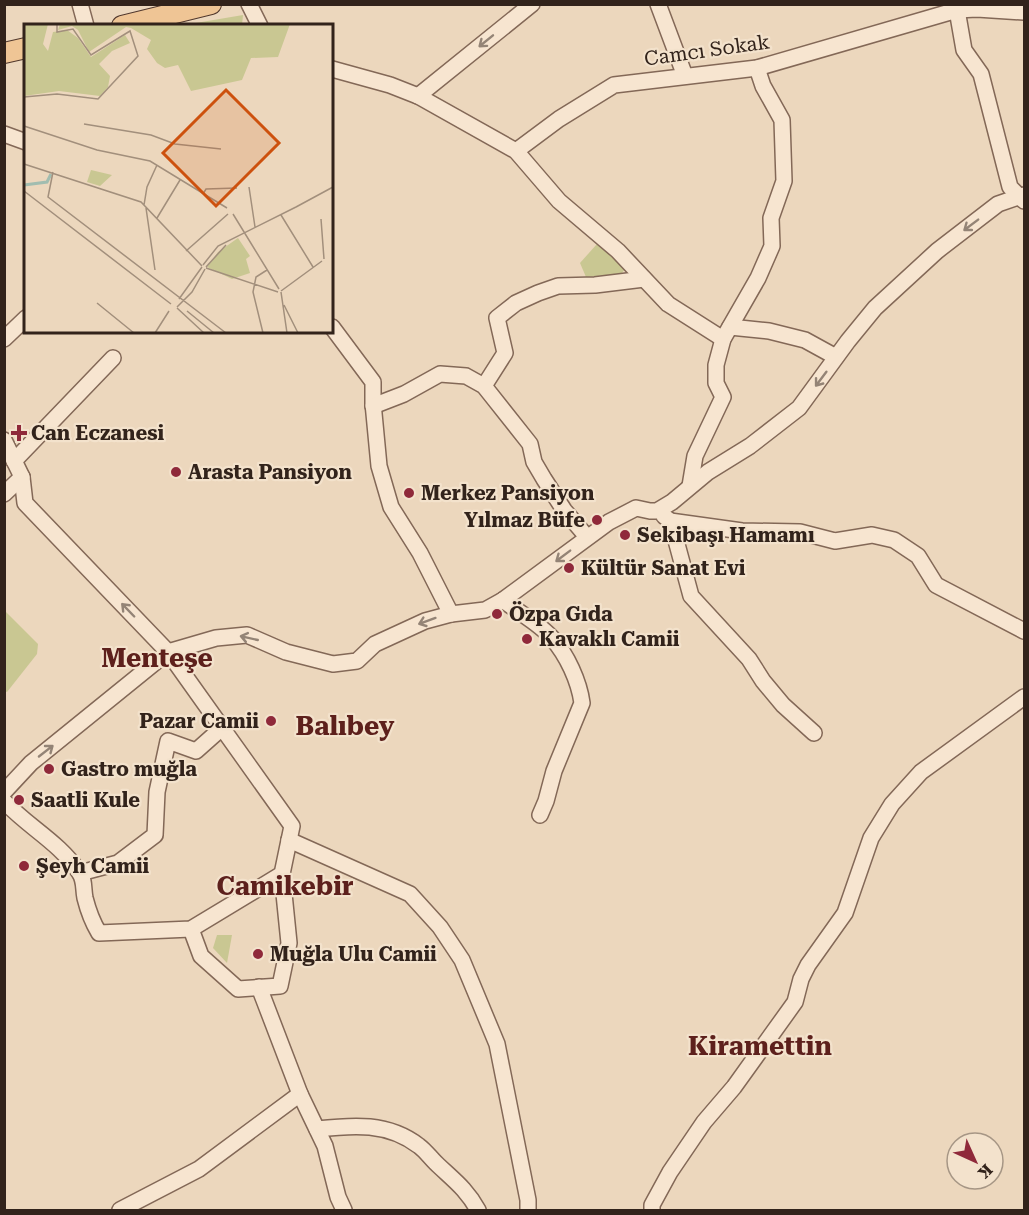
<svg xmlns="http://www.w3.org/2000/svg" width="1029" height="1215" viewBox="0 0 1029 1215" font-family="'Roboto Serif',serif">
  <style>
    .green { fill: #c9c792 }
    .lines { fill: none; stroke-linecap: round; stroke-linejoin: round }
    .minor-casing { stroke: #836857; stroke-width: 18 }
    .major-casing { stroke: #50372c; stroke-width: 22 }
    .minor { stroke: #f7e5d0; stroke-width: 15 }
    .major { stroke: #efc595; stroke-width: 20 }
    .oneway { stroke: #948476 }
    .poi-dot { fill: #8f293a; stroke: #f3e2cc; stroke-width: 2 }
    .labels { text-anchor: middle; stroke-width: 4.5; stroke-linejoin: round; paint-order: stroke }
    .street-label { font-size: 20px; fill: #32231b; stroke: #f3e2cc }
    .poi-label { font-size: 20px; font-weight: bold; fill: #32231b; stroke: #f3e2cc; text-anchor: start }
    .district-label { font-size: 26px; font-weight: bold; fill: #5d201c; stroke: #f3e2cc }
    .inset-river { fill: none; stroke: #a1bdb0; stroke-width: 3 }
    .inset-road { fill: none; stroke: #a28f7c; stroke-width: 1.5 }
    .view { fill: #cd510e; fill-opacity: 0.15; stroke: #cd510e; stroke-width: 3 }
    .inset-edge { fill: none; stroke: #32231b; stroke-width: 3 }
  </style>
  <rect width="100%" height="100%" fill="#ecd7bd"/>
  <!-- green -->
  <g class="green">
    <path d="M243,15L242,25H184Z"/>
    <path d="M597,244L626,268L621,274L586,277L580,263Z"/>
    <path d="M4,610L38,644L37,654L7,692L4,691Z"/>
    <path d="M217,935H232L227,963L213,948Z"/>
  </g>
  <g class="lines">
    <defs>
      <g id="minor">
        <path d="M80,4L86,26"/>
        <path d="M249,4L260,26"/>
        <path d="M658,4L685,76"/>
        <path d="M957,10L964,50L981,74L1010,187L1024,201"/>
        <path d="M332,69L390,85L418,96L516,151L559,201L618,251L668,304L723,339"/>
        <path d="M418,96L532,4"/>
        <path d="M4,134L26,142"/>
        <path d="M516,151L559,119L614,85L757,68L957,10L977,9L1024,12"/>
        <path d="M332,327L373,382V403L379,466L391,507L420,553L451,614"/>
        <path d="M730,327L769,331L805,340L836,357"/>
        <path d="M4,339L26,318"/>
        <path d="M484,386L505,353L497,318L516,303L538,293L558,286L595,285L644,279"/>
        <path d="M373,406L404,394L440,374L466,376L484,386L530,444L534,462L544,479L564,510L587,537"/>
        <path d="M4,440L22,477L25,503L168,652L292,826L282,874L191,929L99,933C93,923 88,910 85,898C83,888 85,880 79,872C59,842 28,827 4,801"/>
        <path d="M14,461L113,358"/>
        <path d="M690,486L695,456L723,397L716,383V365L723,339L758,278L772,246L771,218L784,181L782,120L763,86L757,68"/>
        <path d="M4,494L22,477"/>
        <path d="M664,516L670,521L674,533L691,596L749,659L763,681L783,705L814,733"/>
        <path d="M670,521L742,531L800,532L835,541L872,535L894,540L918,556L936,585L1024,631"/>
        <path d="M503,600C519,613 539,623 552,638C567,655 579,681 582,703L554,771L546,801L540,815"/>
        <path d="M4,792L31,763L168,652L216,638L247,635L286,652L333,664L357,661L375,644L425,621L451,614L485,610L503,600L609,522L636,508L650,511H657L672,502L708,472L750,446L799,408L848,341L875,308L937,251L998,204L1024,195"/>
        <path d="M289,840L410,894L440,927L462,960L497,1044L528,1200V1210"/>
        <path d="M80,873L118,863L155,835L157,792L168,741L196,751L223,727"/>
        <path d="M191,929L201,956L238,989L280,986L289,943L282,874"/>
        <path d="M259,987L300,1094L325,1146L338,1197L344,1210"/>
        <path d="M317,1129C353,1125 388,1122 419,1146C426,1151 432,1160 439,1166C455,1181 467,1190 478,1210"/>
        <path d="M120,1210L199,1169L300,1094"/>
        <path d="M652,1210V1205L670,1172L704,1122L734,1087L795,1002L801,979L808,965L845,913L871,838L892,804L921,772L1024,697"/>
      </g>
      <g id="major">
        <path d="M122,26L211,4"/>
        <path d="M4,53L26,48"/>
      </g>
    </defs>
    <!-- minor casing -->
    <use href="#minor" class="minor-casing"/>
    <!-- major casing -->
    <use href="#major" class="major-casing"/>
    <!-- minor -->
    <use href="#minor" class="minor"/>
    <!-- major -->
    <use href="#major" class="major"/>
  </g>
  <!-- one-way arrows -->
  <defs><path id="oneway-shaft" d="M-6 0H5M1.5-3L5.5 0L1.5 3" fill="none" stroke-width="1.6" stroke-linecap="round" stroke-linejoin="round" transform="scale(1.5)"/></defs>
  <g class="oneway">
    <use href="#oneway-shaft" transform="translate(486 41) rotate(141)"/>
    <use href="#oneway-shaft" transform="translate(971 225) rotate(143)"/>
    <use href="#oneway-shaft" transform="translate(821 379) rotate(127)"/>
    <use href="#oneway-shaft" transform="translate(563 556) rotate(143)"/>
    <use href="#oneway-shaft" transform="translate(128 610) rotate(-134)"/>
    <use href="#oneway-shaft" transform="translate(427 621) rotate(160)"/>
    <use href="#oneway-shaft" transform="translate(249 638) rotate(-167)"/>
    <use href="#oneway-shaft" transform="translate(46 751) rotate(-38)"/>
  </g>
  <!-- markers -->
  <g class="poi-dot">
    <path d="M16 424h6v6h6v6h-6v6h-6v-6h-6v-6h6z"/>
    <circle cx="176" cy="472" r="6"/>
    <circle cx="409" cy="493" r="6"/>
    <circle cx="597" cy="520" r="6"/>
    <circle cx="625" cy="535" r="6"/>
    <circle cx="569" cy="568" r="6"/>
    <circle cx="497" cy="614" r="6"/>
    <circle cx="527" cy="639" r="6"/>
    <circle cx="271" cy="721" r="6"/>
    <circle cx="49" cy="769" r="6"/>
    <circle cx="19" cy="800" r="6"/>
    <circle cx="24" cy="866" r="6"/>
    <circle cx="258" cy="954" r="6"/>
  </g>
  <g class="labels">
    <!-- street labels -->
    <g class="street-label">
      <text transform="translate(707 50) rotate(-8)" y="7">Camcı Sokak</text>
    </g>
    <!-- poi labels -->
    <g class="poi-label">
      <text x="31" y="440">Can Eczanesi</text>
      <text x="188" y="479">Arasta Pansiyon</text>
      <text x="421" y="500">Merkez Pansiyon</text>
      <text x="585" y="527" text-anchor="end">Yılmaz Büfe</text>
      <text x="637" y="542">Sekibaşı Hamamı</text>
      <text x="581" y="575">Kültür Sanat Evi</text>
      <text x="509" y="621">Özpa Gıda</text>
      <text x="539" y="646">Kavaklı Camii</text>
      <text x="259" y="728" text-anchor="end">Pazar Camii</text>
      <text x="61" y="776">Gastro muğla</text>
      <text x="31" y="807">Saatli Kule</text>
      <text x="36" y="873">Şeyh Camii</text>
      <text x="270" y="961">Muğla Ulu Camii</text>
    </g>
    <!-- district labels -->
    <g class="district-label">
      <text x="157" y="667">Menteşe</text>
      <text x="345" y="735">Balıbey</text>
      <text x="285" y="895">Camikebir</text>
      <text x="760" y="1055">Kiramettin</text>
    </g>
  </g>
  <!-- overview -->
  <g transform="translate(24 24)">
    <rect width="309" height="309" fill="#ecd7bd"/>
    <path d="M0,0H24L19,20L24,27L29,8L43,6L54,14L67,33L101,11L106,19L88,27L75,40L86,52L84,63L76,72L35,67L0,72ZM36,0H266L254,33L227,34L218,56L167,67L154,41L141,44L133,39L123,25L127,16L107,4L102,3L65,28L54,6L48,2L34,6ZM67,146L88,151L76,162L63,158ZM214,214L226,232L222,235L226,249L208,255L183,243L194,228Z" fill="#c9c792"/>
    <path class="inset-river" d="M0,161L23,158L27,150"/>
    <path class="inset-road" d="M0,73L33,70L74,75L114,32L106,7L67,31L49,5L33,8V0M60,100L127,111L151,120L197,125M0,102L73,126L126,137L203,184M0,140L117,178L178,242M29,148L24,173L202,309M225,163L231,203M0,167L147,280M179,170L182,165L213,164M120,181L123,163L133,141M272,183L309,163M122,184L131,246M209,190L255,265M257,191L289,243M133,194L156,156M297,195L300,235M162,227L204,190M179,241L194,222L272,183M182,243L202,221M182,244L254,268M257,267L298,237M257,268L263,309M155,275L178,243M73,279L110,309M260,281L274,309M153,283L168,268L181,245M153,284L180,309M163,287L190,309M131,309L145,287M239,309L229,268L232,253L243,246"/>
    <path class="view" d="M202,66L255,119L192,182L139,129Z"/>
    <rect width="309" height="309" class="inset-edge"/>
  </g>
  <!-- border -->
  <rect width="1029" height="1215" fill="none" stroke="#32231b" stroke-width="12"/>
  <!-- north arrow -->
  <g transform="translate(975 1161) rotate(135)"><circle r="28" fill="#f3e2cc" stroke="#a69685" stroke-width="1.5"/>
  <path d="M0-4.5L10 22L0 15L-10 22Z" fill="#8f293a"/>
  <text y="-9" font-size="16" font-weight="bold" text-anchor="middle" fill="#32231b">K</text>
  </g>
</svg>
